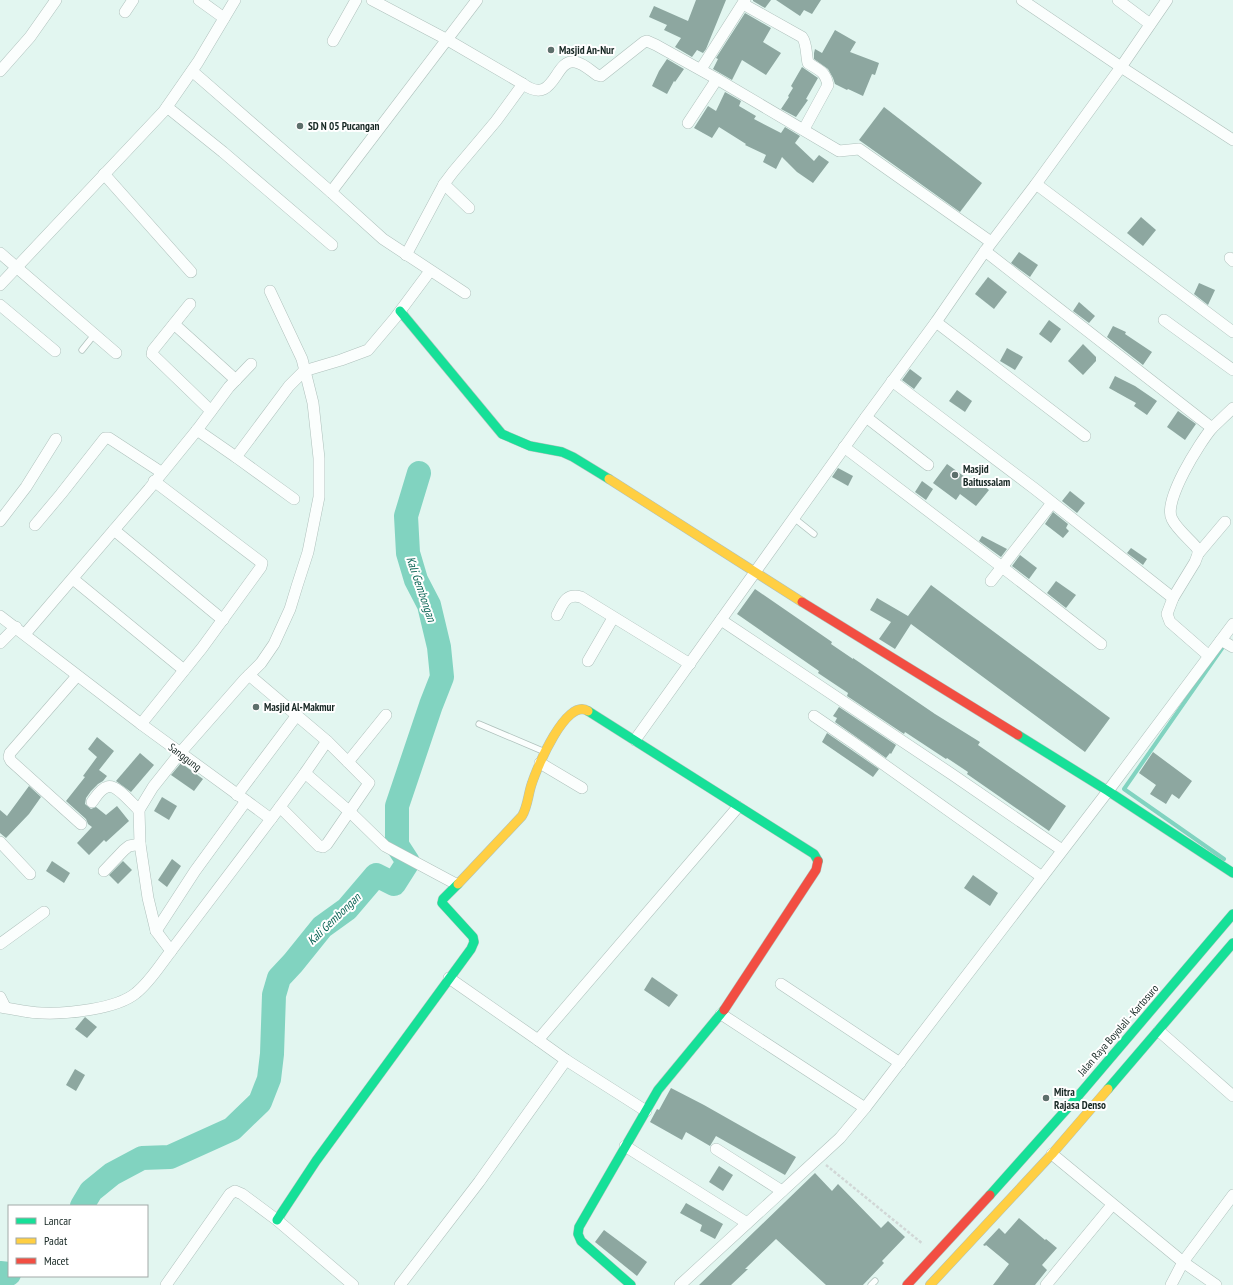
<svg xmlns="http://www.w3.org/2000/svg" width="1233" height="1285" viewBox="0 0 1233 1285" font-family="'PT Sans Narrow',sans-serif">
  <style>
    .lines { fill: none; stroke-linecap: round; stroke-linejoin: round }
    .stream { stroke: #81d3c0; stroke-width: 4 }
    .river { stroke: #81d3c0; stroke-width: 24 }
    .building { fill: #8da7a0 }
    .lane-casing { stroke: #afc1bc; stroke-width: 7 }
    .street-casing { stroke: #afc1bc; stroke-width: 12 }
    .fast-casing { stroke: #afc1bc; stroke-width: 10 }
    .slow-casing { stroke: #afc1bc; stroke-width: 10 }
    .jam-casing { stroke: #afc1bc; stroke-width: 10 }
    .path { stroke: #d1d7d6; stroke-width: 2.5; stroke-dasharray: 3 2; stroke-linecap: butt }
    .lane { stroke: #fbfefd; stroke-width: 5.5 }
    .street { stroke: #fbfefd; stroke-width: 11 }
    .fast { stroke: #16e098; stroke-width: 9 }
    .slow { stroke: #ffcf43; stroke-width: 9 }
    .jam { stroke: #f24e42; stroke-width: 9 }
    .poi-dot { fill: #5d6f6b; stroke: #fff; stroke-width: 1.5 }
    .labels { text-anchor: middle; stroke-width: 4; stroke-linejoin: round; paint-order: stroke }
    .poi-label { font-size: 11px; font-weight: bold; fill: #162723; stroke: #fff; text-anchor: start }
    .street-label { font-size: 11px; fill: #162723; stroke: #fff }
    .water-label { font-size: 12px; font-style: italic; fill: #0b6555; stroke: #fff }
  </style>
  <rect width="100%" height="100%" fill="#e2f6f0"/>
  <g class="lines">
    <!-- stream -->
    <path class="stream" d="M1224,859L1124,789L1225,644"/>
    <!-- river -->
    <g class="river">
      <path d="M82,1206L91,1191L112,1174L142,1158L170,1157L232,1129L260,1102L269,1079L272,1054L274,995L279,978L293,963L322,927L347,909L376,875L394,884L408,862L397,845V806L431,705L442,677L439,647L429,605L416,580L408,553L406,516L419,473"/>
      <path d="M0,1273L9,1274"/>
    </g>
  </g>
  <!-- building -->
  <g class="building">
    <path d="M696,0H726L706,49L703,53L697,50L692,57L675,47L681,38L664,30L667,25L649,17L654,6L688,21Z"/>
    <path d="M753,0H771L765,8L753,1Z"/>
    <path d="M776,0H821L812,14L804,10L800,16Z"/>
    <path d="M745,13L771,28L763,42L781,53L766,75L742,60L732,80L713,69L718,59L716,58Z"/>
    <path d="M835,30L856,42L850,52L879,63L875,75L872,74L863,96L848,89L847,90L835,84L833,78L828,69L814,59V53L815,49L822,53Z"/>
    <path d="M667,59L684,69L675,82L674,81L667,94L652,86L659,71Z"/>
    <path d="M802,67L818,78L806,99L808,100L796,117L781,109L789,97L788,96L793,88L791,86Z"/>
    <path d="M725,92L741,101L739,106L756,116L754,119L781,133L785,127L800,136L795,143L814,161L819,155L829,162L813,183L797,172L782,157L776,169L763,162L766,155L745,145L746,144L719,127L712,138L694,128L708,106L716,111Z"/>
    <path d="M884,107L982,183L960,212L859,140Z"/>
    <path d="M1141,217L1156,230L1143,246L1127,233Z"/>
    <path d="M1019,252L1038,265L1030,277L1011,263Z"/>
    <path d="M988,277L1007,292L994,309L975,294Z"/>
    <path d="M1199,283L1215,290L1208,305L1194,294Z"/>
    <path d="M1079,302L1095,316L1089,323L1073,311Z"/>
    <path d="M1049,320L1061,329L1051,343L1039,334Z"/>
    <path d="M1113,326L1126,332L1125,334L1152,352L1143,365L1107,337Z"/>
    <path d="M1083,344L1096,357V361L1083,375L1068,361Z"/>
    <path d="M1007,348L1023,357L1015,370L1000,361Z"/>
    <path d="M910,369L922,378L914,389L902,380Z"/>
    <path d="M1115,376L1135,386L1157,401L1147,415L1134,406L1136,403L1109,388Z"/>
    <path d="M957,390L972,401L965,412L949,401Z"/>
    <path d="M1178,411L1196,424L1185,440L1167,427Z"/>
    <path d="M947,464L972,482L975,479L989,490L976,506L960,494L956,500L933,483Z"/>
    <path d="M838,468L853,476L848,486L832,477Z"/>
    <path d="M922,481L933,489L926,500L915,492Z"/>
    <path d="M1070,491L1085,503L1077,513L1062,501Z"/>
    <path d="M1053,512L1068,524L1066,528L1069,531L1063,538L1045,524Z"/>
    <path d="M982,536L1007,549L1001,557L979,541Z"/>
    <path d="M1131,548L1147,559L1143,565L1127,553Z"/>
    <path d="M1020,555L1037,568L1029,579L1012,566Z"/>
    <path d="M1056,581L1076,595L1066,608L1047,593Z"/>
    <path d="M931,585L1110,718L1085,752L911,624L895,649L879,639L891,622L870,610L877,598L908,616Z"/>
    <path d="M755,589L832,642L831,644L853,659V658L935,714L980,742L978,745L1066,806L1049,831L967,774L968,772L947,758L946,759L905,732L904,734L847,696L848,693L818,673L819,671L737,614Z"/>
    <path d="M839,707L896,745L891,754L890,753L886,758L835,722L837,718L833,716Z"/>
    <path d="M827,733L879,769L873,777L822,742Z"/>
    <path d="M97,737L114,751L99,770L107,776L103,781L98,784L91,791L86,798L85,804L91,809L96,807L106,815L117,806L129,821L106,842L104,840L89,855L77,843L92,827L88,824L86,819L66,801L85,777L83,776L97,757L88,749Z"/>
    <path d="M1153,752L1192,781L1179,799L1172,794L1166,804L1150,794L1156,785L1139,773Z"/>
    <path d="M140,753L154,765L131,792L116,781Z"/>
    <path d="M181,763L203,779L194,791L171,775Z"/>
    <path d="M29,786L41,797L29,814L6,838L0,833V810L7,816Z"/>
    <path d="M162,797L177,806L169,820L154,811Z"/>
    <path d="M172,859L181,866L167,887L158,880Z"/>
    <path d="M52,861L70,873L64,883L46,871Z"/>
    <path d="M123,861L132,870L118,884L109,875Z"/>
    <path d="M973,875L998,893L990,906L964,888Z"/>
    <path d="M652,977L678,995L669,1007L644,990Z"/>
    <path d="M85,1017L97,1027L87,1038L75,1029Z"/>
    <path d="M75,1069L85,1075L76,1091L66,1085Z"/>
    <path d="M671,1088L704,1105L796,1157L785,1175L716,1136L710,1146L686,1132L682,1140L650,1122L657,1109L659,1110Z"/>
    <path d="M719,1166L733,1175L723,1191L709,1182Z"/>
    <path d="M815,1173L832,1191L838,1184L881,1228L888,1221L905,1237L882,1261L884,1263L863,1285H826L776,1239L745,1269H748L731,1285H699Z"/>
    <path d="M686,1203L723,1224L715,1239L700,1231L702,1225L680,1213Z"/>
    <path d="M1019,1218L1045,1240L1046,1239L1057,1248L1042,1265L1047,1270L1035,1285H993L1009,1264L986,1245L985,1246L983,1245L999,1228L1005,1234Z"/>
    <path d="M604,1230L647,1262L637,1276L595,1242Z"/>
  </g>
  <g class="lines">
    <defs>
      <g id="lane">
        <path d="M82,350L94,335"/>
        <path d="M794,518L814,534"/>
        <path d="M479,724L545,752"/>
        <path d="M871,1285L875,1281"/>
      </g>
      <g id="street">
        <path d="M199,0L224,18"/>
        <path d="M372,0L446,39L523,84C555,107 554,58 575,62C583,63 591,71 597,75L601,76L644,42L647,41L656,45L717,79L839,151L859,149L991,242"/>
        <path d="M1022,0L1121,67L1233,140"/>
        <path d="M1118,0L1150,24"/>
        <path d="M743,4L802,37C807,43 806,55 808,63C819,70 825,71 828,85L804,129"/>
        <path d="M125,12L133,0"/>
        <path d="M333,41L356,0"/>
        <path d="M701,69L745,0"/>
        <path d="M0,71L30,37L56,0"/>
        <path d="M192,71L331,192L383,239L465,293"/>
        <path d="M167,107L223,152L332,245"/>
        <path d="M688,123L717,79"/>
        <path d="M104,174L191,272"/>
        <path d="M1036,184L1233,332"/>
        <path d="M331,192L477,0"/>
        <path d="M469,208L444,184L453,172L496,121L523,84"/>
        <path d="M985,251L1212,428L1233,408"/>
        <path d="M0,253L116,353"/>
        <path d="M406,255L444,184"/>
        <path d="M1230,258L1233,261"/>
        <path d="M0,285L164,111L198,62L235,0"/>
        <path d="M270,291L302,359L313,403L319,458V497L308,552L297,586L290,609L274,644L261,663L245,679L180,753L153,787L139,810L140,844L148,898L156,931L171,951L271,819"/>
        <path d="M190,304L153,350L152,354L211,411"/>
        <path d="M0,305L55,351"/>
        <path d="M1164,320L1233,370"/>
        <path d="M936,322L1085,436"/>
        <path d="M174,324L236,380"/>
        <path d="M892,381L1035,489L1173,598"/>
        <path d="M866,417L928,465"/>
        <path d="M197,430L236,457L289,386L304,371L341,360L368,350L395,318L430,271"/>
        <path d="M844,447L1002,567L1101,644"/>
        <path d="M236,457L294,499"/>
        <path d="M0,521L26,487L56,439"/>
        <path d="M35,525L61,494L105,438H109L161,472"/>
        <path d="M114,530L223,620"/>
        <path d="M1198,554L1225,522"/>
        <path d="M73,579L184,670"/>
        <path d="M991,581L1052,503"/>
        <path d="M557,615C563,603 566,593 581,597L690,664"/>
        <path d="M0,616L141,724L271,819L305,773L327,741"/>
        <path d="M721,620L953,775L1062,850"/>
        <path d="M25,634L149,489L197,430L229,387L251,364"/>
        <path d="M1221,640L1233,647"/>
        <path d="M0,643L16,627"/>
        <path d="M1209,656L1170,622L1167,614L1173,598L1195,562L1198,554V550L1196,547C1189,539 1176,528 1172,519C1162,502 1200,442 1212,428"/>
        <path d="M588,661L613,618"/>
        <path d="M249,675L327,741L369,783L327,844L323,847L319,846L280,807"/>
        <path d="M77,676L10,753L9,757L11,761L81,824"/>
        <path d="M814,716L855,744L1042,877"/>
        <path d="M141,724L202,648L261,567L262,563L154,481"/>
        <path d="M635,740L866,417L936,322L985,251L1036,184L1121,67L1167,0"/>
        <path d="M348,762L386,715"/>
        <path d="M540,763L582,788"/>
        <path d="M305,773L350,812L385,846L456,884"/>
        <path d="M237,795L297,715"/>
        <path d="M92,802C96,797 100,789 107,787C116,783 132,804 139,810"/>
        <path d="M0,842L30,874"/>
        <path d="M104,871L124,850L129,846L140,844"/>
        <path d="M156,931L195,871L246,801"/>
        <path d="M0,944L44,912"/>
        <path d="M449,978L538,1040"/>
        <path d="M781,984L900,1063"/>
        <path d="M0,997L5,1007"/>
        <path d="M0,1007C14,1009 28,1013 42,1013C67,1014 117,1009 136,993C150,982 160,965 171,951"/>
        <path d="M721,1014L865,1108"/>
        <path d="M1159,1031L1233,1096"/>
        <path d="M566,1060L646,1111"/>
        <path d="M625,1146L747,1223"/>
        <path d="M716,1149L782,1191"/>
        <path d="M1052,1154L1183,1262L1216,1285"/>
        <path d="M166,1285L230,1194L235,1191L242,1194L277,1220L353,1285"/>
        <path d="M400,1285L479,1182L566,1060L538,1040L738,807"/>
        <path d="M680,1285L840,1138L865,1108L1108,791L1233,624"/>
        <path d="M1046,1285L1112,1205"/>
        <path d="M1171,1285L1183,1262L1233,1195"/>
      </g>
      <g id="fast">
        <path d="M400,311L502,434L530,446L562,452L573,457L609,479"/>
        <path d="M588,711L814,854L818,861"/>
        <path d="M1018,735L1108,791L1233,873"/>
        <path d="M1108,1089L1233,943"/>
        <path d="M990,1195L1073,1102L1233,914"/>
        <path d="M277,1220L316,1161L471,949L474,942L473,937L442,903L443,899L458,884"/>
        <path d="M631,1285L581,1241L578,1234L579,1227L658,1090L724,1010"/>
      </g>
      <g id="slow">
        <path d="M609,479L802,602"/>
        <path d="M458,884L522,816C528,806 528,794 532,783C537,768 566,697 588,711"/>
        <path d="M930,1285L1052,1154L1108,1089"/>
      </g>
      <g id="jam">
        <path d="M802,602L1018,735"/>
        <path d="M724,1010L816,870L818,861"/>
        <path d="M907,1285L990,1195"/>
      </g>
    </defs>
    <!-- lane casing -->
    <use href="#lane" class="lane-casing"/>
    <!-- street casing -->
    <use href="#street" class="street-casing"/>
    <!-- fast casing -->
    <use href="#fast" class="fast-casing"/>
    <!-- slow casing -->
    <use href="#slow" class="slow-casing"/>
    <!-- jam casing -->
    <use href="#jam" class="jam-casing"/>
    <!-- path -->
    <path class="path" d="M826,1165L923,1244"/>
    <!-- lane -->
    <use href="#lane" class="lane"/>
    <!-- street -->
    <use href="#street" class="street"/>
    <!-- fast -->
    <use href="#fast" class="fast"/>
    <!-- slow -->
    <use href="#slow" class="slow"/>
    <!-- jam -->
    <use href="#jam" class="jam"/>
  </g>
  <!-- markers -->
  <g class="poi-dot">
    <circle cx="551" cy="50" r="4"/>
    <circle cx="300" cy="126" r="4"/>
    <circle cx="955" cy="475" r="4"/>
    <circle cx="256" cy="707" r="4"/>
    <circle cx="1046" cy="1098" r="4"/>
  </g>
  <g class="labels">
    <!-- poi labels -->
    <g class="poi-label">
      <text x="559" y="54">Masjid An-Nur</text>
      <text x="308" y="130">SD N 05 Pucangan</text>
      <text x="963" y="473">Masjid<tspan x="963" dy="13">Baitussalam</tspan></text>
      <text x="264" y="711">Masjid Al-Makmur</text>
      <text x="1054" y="1096">Mitra<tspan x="1054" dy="13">Rajasa Denso</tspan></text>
    </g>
    <!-- street labels -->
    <g class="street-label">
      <text transform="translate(185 757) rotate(37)" y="4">Sanggung</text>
      <text transform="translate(1118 1030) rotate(-49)" y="4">Jalan Raya Boyolali - Kartosuro</text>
    </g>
    <!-- water labels -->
    <g class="water-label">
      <text transform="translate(421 589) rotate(71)" y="4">Kali Gembongan</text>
      <text transform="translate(334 919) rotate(-44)" y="4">Kali Gembongan</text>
    </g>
  </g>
  <!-- legend -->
  <rect x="8" y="1205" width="140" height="72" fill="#ffffff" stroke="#a2a9a7"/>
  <rect x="16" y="1218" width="20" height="6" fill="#16e098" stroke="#a2a9a7"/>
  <text x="44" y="1225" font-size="12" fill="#162723">Lancar</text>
  <rect x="16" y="1238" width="20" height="6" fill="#ffcf43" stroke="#a2a9a7"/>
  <text x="44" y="1245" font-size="12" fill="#162723">Padat</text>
  <rect x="16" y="1258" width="20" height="6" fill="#f24e42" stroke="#a2a9a7"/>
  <text x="44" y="1265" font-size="12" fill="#162723">Macet</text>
</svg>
